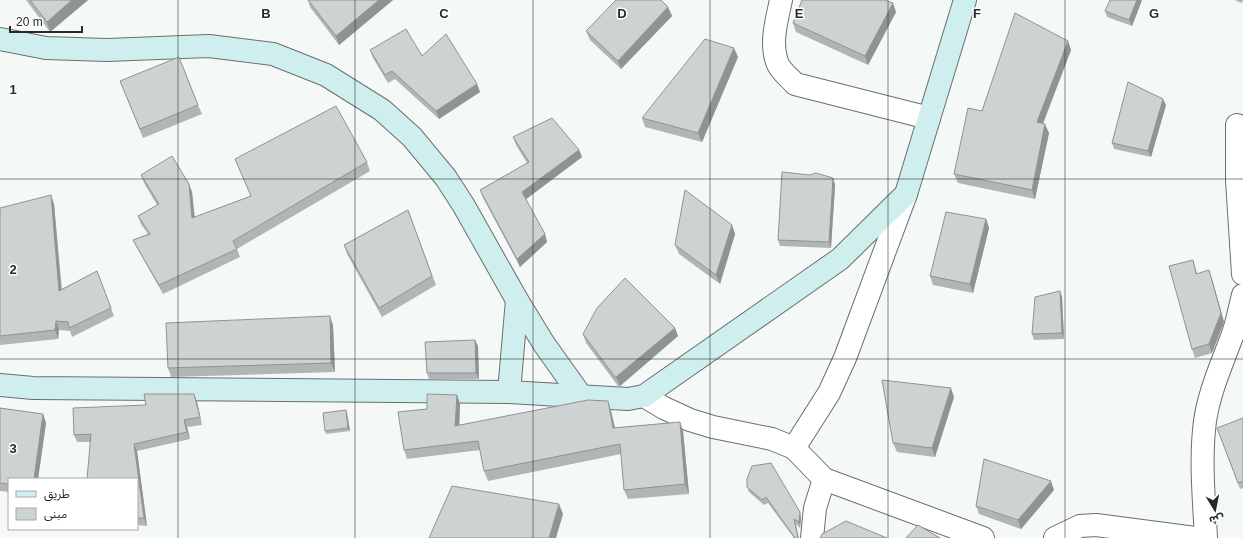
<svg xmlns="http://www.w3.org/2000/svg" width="1243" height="538" viewBox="0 0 1243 538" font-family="Helvetica,'Noto Sans Arabic',sans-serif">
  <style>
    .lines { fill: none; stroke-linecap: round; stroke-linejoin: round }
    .street-casing { stroke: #6a6f6e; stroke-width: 24 }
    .secondary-casing { stroke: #6a6f6e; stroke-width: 24 }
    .street { stroke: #fff; stroke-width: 22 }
    .secondary { stroke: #ceefed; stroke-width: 22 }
    .wall { fill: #b0b5b5 }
    .shaded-wall { fill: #909393 }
    .building { fill: #cdd2d2; stroke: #909393 }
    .grid { fill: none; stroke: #282a2a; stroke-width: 1; stroke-opacity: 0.55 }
    .grid-label { font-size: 13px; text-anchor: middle; font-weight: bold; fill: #282a2a; stroke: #fff; stroke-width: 3; stroke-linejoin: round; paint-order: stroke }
  </style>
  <rect width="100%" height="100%" fill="#f4f9f8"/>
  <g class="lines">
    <defs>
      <g id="street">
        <path d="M781,0C777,19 770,43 777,62C780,71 789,77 795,84L929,118"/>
        <path d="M1237,125V180L1243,274"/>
        <path d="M644,396L664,408L690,420L713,427L772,439L794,448L824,479L983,538"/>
        <path d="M794,448L829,393L845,358L906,194"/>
        <path d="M812,538L815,508L824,479"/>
        <path d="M1055,538L1080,526L1096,525L1195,538"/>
        <path d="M1206,538C1204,500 1200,459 1205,421C1209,393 1221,366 1231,339C1237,325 1239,310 1243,295"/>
      </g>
      <g id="secondary">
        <path d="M0,39L46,48L107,50L209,46L273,54L326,75L382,110L412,137L446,178L464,206L517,300L544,344L581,396"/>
        <path d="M0,385L33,388L509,392L628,399L644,396L840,259L906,194L965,0"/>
        <path d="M509,392L517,300"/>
      </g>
    </defs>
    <!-- street casing -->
    <use href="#street" class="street-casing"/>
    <!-- secondary casing -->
    <use href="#secondary" class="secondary-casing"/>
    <!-- street -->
    <use href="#street" class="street"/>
    <!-- secondary -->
    <use href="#secondary" class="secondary"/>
  </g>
  <!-- wall -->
  <g class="wall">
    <path d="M26,0H88L50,32Z"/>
    <path d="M308,0H393L339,45L310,7Z"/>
    <path d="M1142,0L1132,26L1107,17L1105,11Z"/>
    <path d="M1235,0H1243V1L1241,3Z"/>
    <path d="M668,7L672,16L621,69L590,40L586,31Z"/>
    <path d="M896,12L868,65L796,32L793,23Z"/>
    <path d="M1068,41L1071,50L1043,124L1049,133L1035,199L958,183L954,174L982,111Z"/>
    <path d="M370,50L422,56L477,84L480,92L439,119L395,79L388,83L373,58Z"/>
    <path d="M738,57L702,142L645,127L642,118Z"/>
    <path d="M120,81L198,105L202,114L143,138Z"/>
    <path d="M1166,105L1151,157L1114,149L1112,143Z"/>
    <path d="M513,137L579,150L582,157L526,199L545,234L547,242L520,267L483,198L480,190L527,163L516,145Z"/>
    <path d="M235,159L367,162L370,171L237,249L240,257L163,294L137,248L133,240L148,234L141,224L138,216L157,205L144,183L141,175L189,184L192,192L195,217L251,196Z"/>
    <path d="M833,178L835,185L831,248L780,246L778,240Z"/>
    <path d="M54,204L62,289L97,271L114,316L72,337L70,331L59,330L58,339L0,345V208Z"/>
    <path d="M408,210L436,285L382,317L347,254L344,245Z"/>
    <path d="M986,219L989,228L973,293L933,285L930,276Z"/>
    <path d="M732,225L735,234L720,284L679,254L675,245Z"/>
    <path d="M1193,260L1197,273L1212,279L1224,322L1212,353L1195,358L1192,349Z"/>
    <path d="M1060,291L1062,297L1064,339L1034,340L1032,334Z"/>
    <path d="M333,325L335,372L171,377L168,368Z"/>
    <path d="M675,328L678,336L620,386H618L586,343L583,334Z"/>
    <path d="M478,346L479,379H429L427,373Z"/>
    <path d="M457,395L460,404L459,425L608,401L611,411L615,428L680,422L683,431L689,494L628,499L624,490L621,454L488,481L484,471L480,450L407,459L404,450L427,409Z"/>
    <path d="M954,397L935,457L897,452L893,443Z"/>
    <path d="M197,402L202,425L187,427L190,439L137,451L147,526L137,525V479L90,442H77L74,435L146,405Z"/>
    <path d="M0,408L43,414L46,423L38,479H9V492L0,491Z"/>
    <path d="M346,410L347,413L350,431L326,434L325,431Z"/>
    <path d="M1243,418V488L1240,489L1217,428Z"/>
    <path d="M747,487L800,512L801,518L800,528L796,524L799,538H794L768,503L764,505L749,492Z"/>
    <path d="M1054,490L1021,529L979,514L976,506Z"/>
  </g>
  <!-- shaded-wall -->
  <g class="shaded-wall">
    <path d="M72,0H88L50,32L47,22Z"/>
    <path d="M379,0H393L339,45L336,36Z"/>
    <path d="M1137,0H1142L1132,26L1129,20Z"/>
    <path d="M893,3L896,12L868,65L865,56Z"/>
    <path d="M668,7L672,16L621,69L618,61Z"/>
    <path d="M1068,41L1071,50L1040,131L1037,122Z"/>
    <path d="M734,48L738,57L702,142L698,133Z"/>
    <path d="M477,84L480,92L439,119L436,111Z"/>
    <path d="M1163,99L1166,105L1151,157L1148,151Z"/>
    <path d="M1045,124L1049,133L1035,199L1032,190Z"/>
    <path d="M579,150L582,157L525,200L522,192Z"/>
    <path d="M833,178L835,185L831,248L829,242Z"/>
    <path d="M189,184L192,192L195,226L192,218Z"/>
    <path d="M51,195L54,204L62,299L59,291Z"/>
    <path d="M986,219L989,228L973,293L970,284Z"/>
    <path d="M732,225L735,234L720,284L716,275Z"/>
    <path d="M545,234L547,242L520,267L517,259Z"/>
    <path d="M1209,270L1212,279L1224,322L1212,353L1209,344Z"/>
    <path d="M1060,291L1062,297L1064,339L1062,333Z"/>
    <path d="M330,316L333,325L335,372L331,363Z"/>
    <path d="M56,321L59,330L58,339L55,330Z"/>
    <path d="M675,328L678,336L620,386L616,377Z"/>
    <path d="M475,340L478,346L479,379L476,373Z"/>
    <path d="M951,388L954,397L935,457L932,448Z"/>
    <path d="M194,394L197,402L202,425L200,417Z"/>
    <path d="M457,395L460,404L459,435L455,426Z"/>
    <path d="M608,401L611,411L617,437L613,428Z"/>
    <path d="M346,410L347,413L350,431L348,428Z"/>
    <path d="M43,414L46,423L38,479H34Z"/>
    <path d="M184,420L187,427L190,439L187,432Z"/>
    <path d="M680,422L683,431L689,494L685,484Z"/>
    <path d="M134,444L137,451L147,526L144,518Z"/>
    <path d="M1051,481L1054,490L1021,529L1018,520Z"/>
    <path d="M559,504L563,514L556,538H549Z"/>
    <path d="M800,512L801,518L800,528L799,522Z"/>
  </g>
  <!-- building -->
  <g class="building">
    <path d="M30,0H72L47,22Z"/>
    <path d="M308,0H379L336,36Z"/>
    <path d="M616,0H661L668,7L618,61L586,31Z"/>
    <path d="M802,0H884L893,3L865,56L793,23Z"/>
    <path d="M1110,0H1137L1129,20L1105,11Z"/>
    <path d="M1015,13L1068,41L1037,122L1045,124L1032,190L954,174L968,108L982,111Z"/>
    <path d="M406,29L422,56L446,34L477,84L436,111L392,71L385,75L370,50Z"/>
    <path d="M705,39L734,48L698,133L642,118Z"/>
    <path d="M179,57L198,105L140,129L120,81Z"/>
    <path d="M1128,82L1163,99L1148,151L1112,143Z"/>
    <path d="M336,106L367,162L233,241L237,249L159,285L133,240L150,234L138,216L159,204L141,175L172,156L189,184L192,218L251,196L235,159Z"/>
    <path d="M552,118L579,150L522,192L545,234L517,259L480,190L529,162L513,137Z"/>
    <path d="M782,172L810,175L816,173L833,178L829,242L778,240Z"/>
    <path d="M685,190L732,225L716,275L675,245Z"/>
    <path d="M51,195L59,291L97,271L111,308L69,328L68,322L56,321L55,330L0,336V208Z"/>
    <path d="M408,210L432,276L379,308L344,245Z"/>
    <path d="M946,212L986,219L970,284L930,276Z"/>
    <path d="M1193,260L1196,274L1209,270L1221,313L1209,344L1192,349L1169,266Z"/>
    <path d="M625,278L675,328L616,377H615L583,334L597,308Z"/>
    <path d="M1060,291L1062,333L1032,334L1035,297Z"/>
    <path d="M330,316L331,363L168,368L166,323Z"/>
    <path d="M475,340L476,373H427L425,342Z"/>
    <path d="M882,380L951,388L932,448L893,443Z"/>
    <path d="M144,394H194L200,417L184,420L187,432L134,444L144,518H137V479H87L91,434L74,435L73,408L146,405Z"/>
    <path d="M427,394L457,395L455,426L588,400L608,401L613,428L680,422L685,484L624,490L620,444L484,471L478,441L404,450L398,412L427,409Z"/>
    <path d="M0,408L43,414L34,479H9V484L0,483Z"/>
    <path d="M346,410L348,428L325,431L323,413Z"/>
    <path d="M1243,418V481L1238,483L1217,428Z"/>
    <path d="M984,459L1051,481L1018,520L976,506Z"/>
    <path d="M771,463L800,512L799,522L794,519L798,538H795L766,497L762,500L747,487V479L752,466Z"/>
    <path d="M452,486L559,504L549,538H429Z"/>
    <path d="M846,521L887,538H820L822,534Z"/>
    <path d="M918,525L940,538H906Z"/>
  </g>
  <!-- grid -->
  <path class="grid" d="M178,0V538M355,0V538M533,0V538M710,0V538M888,0V538M1065,0V538M0,179H1243M0,359H1243"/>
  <g class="grid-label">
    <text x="266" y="18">B</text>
    <text x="444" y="18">C</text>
    <text x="622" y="18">D</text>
    <text x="799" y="18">E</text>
    <text x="977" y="18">F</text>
    <text x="1154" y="18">G</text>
    <text x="13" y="94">1</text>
    <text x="13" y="274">2</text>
    <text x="13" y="453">3</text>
  </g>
  <!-- legend -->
  <rect x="8" y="478" width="130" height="52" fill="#ffffff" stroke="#a9aaaa"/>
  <rect x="16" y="491" width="20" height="6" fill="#ceefed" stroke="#a9aaaa"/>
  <text x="44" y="498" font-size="12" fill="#282a2a">طريق</text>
  <rect x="16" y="508" width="20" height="12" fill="#cdd2d2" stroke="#a9aaaa"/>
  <text x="44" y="518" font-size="12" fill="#282a2a">مبنى</text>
  <!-- north arrow -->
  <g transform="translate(1215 510) rotate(170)" stroke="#ffffff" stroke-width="3" paint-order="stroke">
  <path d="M0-3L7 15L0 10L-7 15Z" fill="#282a2a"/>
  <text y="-6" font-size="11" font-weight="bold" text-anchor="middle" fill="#282a2a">ش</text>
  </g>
  <!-- scale -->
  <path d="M10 26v6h72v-6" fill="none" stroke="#282a2a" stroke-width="2"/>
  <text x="16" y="26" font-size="12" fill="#282a2a" stroke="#ffffff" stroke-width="3" paint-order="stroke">20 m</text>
</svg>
